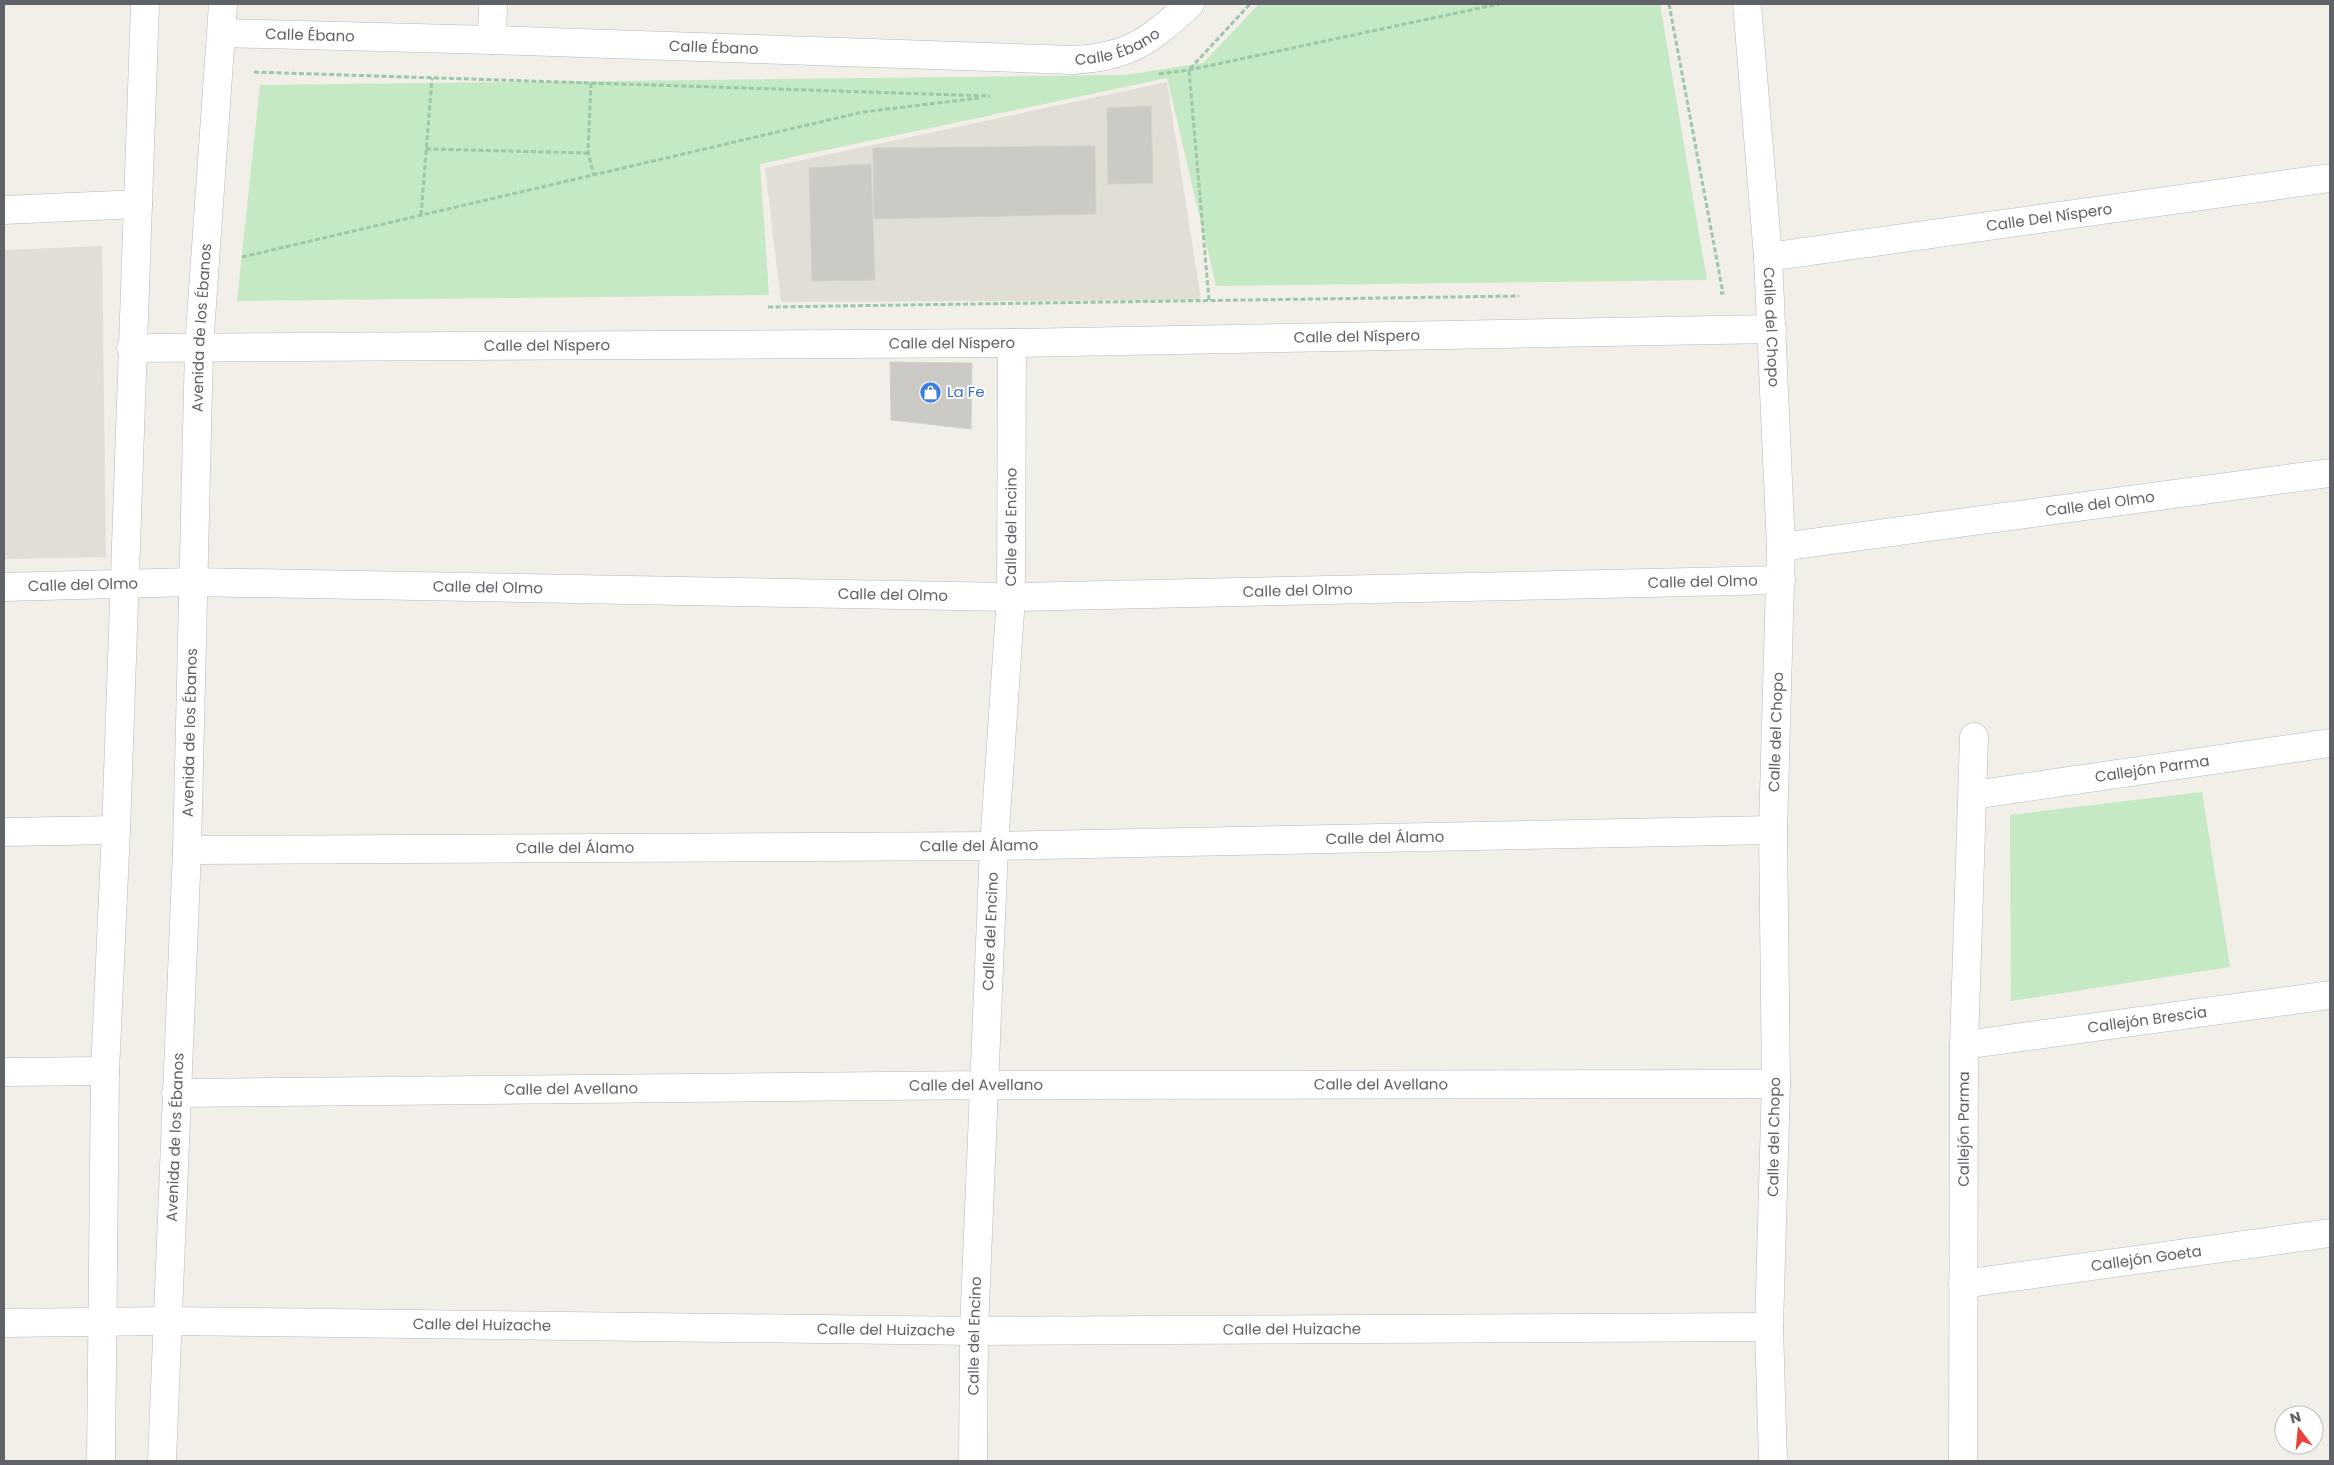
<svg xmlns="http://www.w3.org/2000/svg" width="2334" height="1465" viewBox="0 0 2334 1465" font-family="Poppins,sans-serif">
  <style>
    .education { fill: #e1ded6 }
    .green { fill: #c5e8c5 }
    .building { fill: #cccac5; stroke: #d6d1c6 }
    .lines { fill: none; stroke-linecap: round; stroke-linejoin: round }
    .minor-casing { stroke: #b5b8bc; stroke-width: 29 }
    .path { stroke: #9cc7a9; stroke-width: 3; stroke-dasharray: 5 2.5; stroke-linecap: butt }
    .minor { stroke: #fff; stroke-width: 28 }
    .labels { text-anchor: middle; stroke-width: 4; stroke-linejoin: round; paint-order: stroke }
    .street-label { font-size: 15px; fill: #5f6368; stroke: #fff }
    .shop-label { font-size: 15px; fill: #366cbe; stroke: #fff; text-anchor: start }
  </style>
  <rect width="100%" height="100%" fill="#f1efe8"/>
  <!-- education -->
  <g class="education">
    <path d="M1167,82L1201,300L781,302L765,168Z"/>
    <path d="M102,246L106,557L4,559V250Z"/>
  </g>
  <!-- green -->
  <g class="green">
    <path d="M1259,4H1660L1707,280L1216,286L1167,78L760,164L769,295L237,301L260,85L1125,75L1203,63Z"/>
    <path d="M2202,792L2230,967L2011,1001L2010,815Z"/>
  </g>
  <!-- building -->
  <g class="building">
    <path d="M1151,106L1153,183L1108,184L1107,108Z"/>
    <path d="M1095,146L1096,214L874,219L873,148Z"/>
    <path d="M871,164L875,280L812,281L809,168Z"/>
    <path d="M890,362L972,363L971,429L891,420Z"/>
  </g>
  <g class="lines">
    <defs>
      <g id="minor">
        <path id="s1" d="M1747,4L1768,257L1781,547L1773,830L1776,1084L1769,1327L1773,1461"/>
        <path id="s2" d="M222,33L492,40L1073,60C1130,57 1149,41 1190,4"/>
        <path d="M492,40L493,4"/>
        <path d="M4,210L138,204"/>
        <path id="s3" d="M1768,257L2330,178"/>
        <path id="s4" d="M131,348L1012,343L1772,329"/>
        <path id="s5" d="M1781,547L2330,473"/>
        <path id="s6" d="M4,587L193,582L1011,597L1781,580"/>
        <path id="s7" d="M1973,795L2330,743"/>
        <path d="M4,832L116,830"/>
        <path id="s8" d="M187,850L994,846L1773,830"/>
        <path id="s9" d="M1964,1045L2330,995"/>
        <path d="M4,1072L105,1071"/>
        <path id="s10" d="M176,1093L985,1085L1776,1084"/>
        <path id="s11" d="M1963,1284L2330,1233"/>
        <path id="s12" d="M4,1323L167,1321L974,1331L1769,1327"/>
        <path d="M101,1461L105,1071L116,830L145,4"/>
        <path id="s13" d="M162,1461L187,850L199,347L223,4"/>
        <path id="s14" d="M973,1461L974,1331L994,846L1011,597L1012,343"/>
        <path id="s15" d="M1963,1461L1964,1045L1974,737"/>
      </g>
    </defs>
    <!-- minor casing -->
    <use href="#minor" class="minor-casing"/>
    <!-- path -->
    <g class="path">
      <path d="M1669,4L1723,293H1720"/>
      <path d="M254,72L990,96"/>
      <path d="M1159,74L1189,70L1499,4"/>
      <path d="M591,83L588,153L594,175"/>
      <path d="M426,149L588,153"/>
      <path d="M421,215L432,78"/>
      <path d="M242,257L863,112L979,98"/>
      <path d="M1209,300L1189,70L1250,4"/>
      <path d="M768,307L1519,296"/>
    </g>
    <!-- minor -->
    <use href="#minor" class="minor"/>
  </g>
  <!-- icons -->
  <defs>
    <symbol id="shop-disc" viewBox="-11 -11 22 22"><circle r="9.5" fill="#3f7fe0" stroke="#fff"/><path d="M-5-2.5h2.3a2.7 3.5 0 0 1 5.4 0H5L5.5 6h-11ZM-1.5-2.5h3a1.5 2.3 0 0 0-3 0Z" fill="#fff"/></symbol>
  </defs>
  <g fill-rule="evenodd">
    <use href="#shop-disc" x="918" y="380" width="25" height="25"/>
  </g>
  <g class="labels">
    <!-- street labels -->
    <g class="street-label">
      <text dy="5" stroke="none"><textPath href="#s2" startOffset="88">Calle Ébano</textPath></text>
      <text dy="5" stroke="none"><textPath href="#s2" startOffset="898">Calle Ébano</textPath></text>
      <text dy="5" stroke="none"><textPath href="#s2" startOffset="492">Calle Ébano</textPath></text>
      <text dy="5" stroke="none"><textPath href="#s3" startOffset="284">Calle Del Níspero</textPath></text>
      <text dy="5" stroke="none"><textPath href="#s1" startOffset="324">Calle del Chopo</textPath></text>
      <text dy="5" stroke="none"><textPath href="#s13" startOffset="1134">Avenida de los Ébanos</textPath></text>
      <text dy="5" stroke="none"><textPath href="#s4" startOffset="1226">Calle del Níspero</textPath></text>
      <text dy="5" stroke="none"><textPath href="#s4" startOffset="821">Calle del Níspero</textPath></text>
      <text dy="5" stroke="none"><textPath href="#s4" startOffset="416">Calle del Níspero</textPath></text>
      <text dy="5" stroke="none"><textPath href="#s5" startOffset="322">Calle del Olmo</textPath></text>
      <text dy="5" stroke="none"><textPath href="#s14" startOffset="935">Calle del Encino</textPath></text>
      <text dy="5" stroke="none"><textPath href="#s6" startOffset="1699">Calle del Olmo</textPath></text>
      <text dy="5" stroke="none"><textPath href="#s6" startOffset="79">Calle del Olmo</textPath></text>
      <text dy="5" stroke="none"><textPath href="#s6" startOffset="484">Calle del Olmo</textPath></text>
      <text dy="5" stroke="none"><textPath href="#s6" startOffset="1294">Calle del Olmo</textPath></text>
      <text dy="5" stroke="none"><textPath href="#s6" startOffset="889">Calle del Olmo</textPath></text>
      <text dy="5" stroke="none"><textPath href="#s13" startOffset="729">Avenida de los Ébanos</textPath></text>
      <text transform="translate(1776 732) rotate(-88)" y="5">Calle del Chopo</text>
      <text dy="5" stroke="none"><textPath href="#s7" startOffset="181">Callejón Parma</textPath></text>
      <text dy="5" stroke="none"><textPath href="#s8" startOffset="1198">Calle del Álamo</textPath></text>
      <text dy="5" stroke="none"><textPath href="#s8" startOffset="792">Calle del Álamo</textPath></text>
      <text dy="5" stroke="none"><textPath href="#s8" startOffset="388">Calle del Álamo</textPath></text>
      <text dy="5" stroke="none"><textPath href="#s14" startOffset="530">Calle del Encino</textPath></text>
      <text dy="5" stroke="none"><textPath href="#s9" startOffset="185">Callejón Brescia</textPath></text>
      <text dy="5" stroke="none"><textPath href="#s10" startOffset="1205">Calle del Avellano</textPath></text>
      <text dy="5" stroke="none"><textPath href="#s10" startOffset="800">Calle del Avellano</textPath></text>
      <text dy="5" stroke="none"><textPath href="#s10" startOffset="395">Calle del Avellano</textPath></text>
      <text dy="5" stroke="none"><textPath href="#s15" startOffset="332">Callejón Parma</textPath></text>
      <text dy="5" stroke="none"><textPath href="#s13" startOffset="324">Avenida de los Ébanos</textPath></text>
      <text transform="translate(1774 1137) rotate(-89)" y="5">Calle del Chopo</text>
      <text dy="5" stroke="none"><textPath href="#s11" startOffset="185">Callejón Goeta</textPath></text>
      <text dy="5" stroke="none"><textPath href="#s12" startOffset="478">Calle del Huizache</textPath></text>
      <text dy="5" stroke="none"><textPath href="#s12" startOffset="1288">Calle del Huizache</textPath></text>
      <text dy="5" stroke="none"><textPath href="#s12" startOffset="882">Calle del Huizache</textPath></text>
      <text dy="5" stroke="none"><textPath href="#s14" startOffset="125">Calle del Encino</textPath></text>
    </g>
    <!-- shop labels -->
    <g class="shop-label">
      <text x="947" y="397">La Fe</text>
    </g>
  </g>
  <!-- border -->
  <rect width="2334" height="1465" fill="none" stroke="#5f6368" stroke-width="10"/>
  <!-- north arrow -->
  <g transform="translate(2299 1430) rotate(344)"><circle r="24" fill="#ffffff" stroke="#bfc1c3"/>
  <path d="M0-4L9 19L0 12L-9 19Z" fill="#ea4335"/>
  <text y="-8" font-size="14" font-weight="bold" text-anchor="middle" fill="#5f6368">N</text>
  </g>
</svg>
